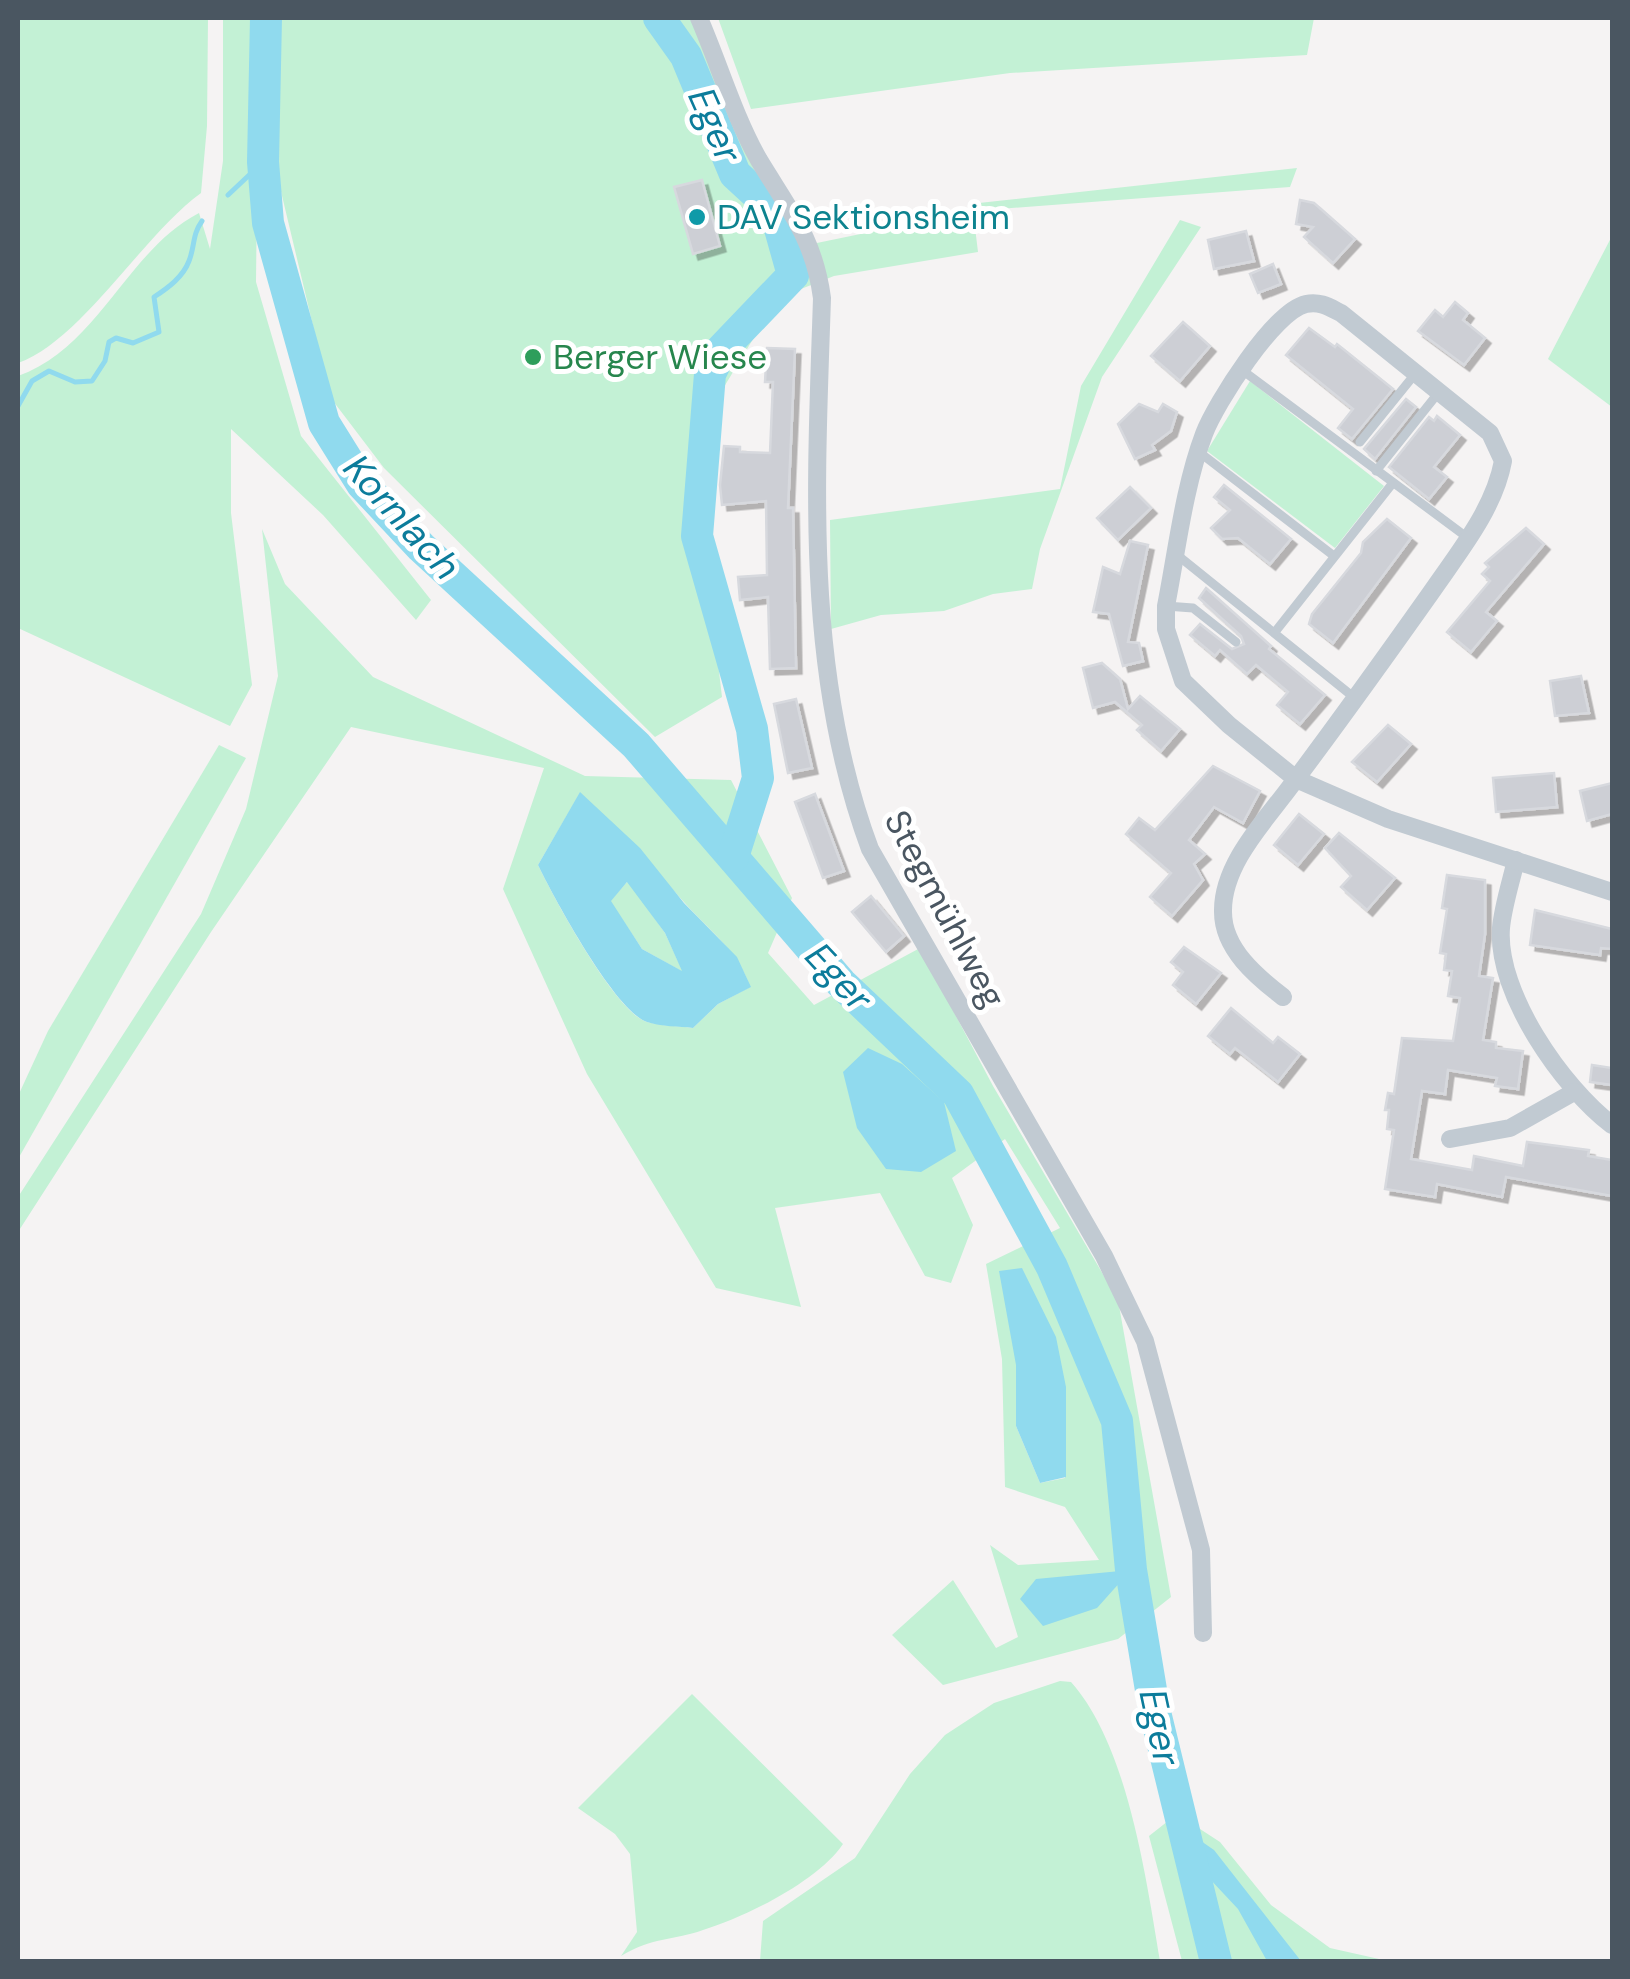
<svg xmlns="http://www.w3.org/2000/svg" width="1630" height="1979" viewBox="0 0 1630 1979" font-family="'DM Sans',sans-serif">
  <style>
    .green { fill: #c3f1d5; fill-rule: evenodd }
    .water { fill: #90daee; fill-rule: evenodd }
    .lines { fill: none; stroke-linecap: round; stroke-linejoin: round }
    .stream { stroke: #90daee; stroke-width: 5 }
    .river { stroke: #90daee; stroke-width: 32 }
    .building { fill: #cdcfd5; stroke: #d7d9de; stroke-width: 2.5; filter: url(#shadow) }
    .lane { stroke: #c1cad2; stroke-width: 9 }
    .street { stroke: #c1cad2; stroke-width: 18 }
    .culture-dot { fill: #0f9aa8; stroke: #fff; stroke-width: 4 }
    .leisure-dot { fill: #2e9e5b; stroke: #fff; stroke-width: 4 }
    .labels { text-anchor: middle; stroke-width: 10; stroke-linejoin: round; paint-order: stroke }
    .culture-label { font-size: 35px; fill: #0d838f; stroke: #fff; text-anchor: start }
    .leisure-label { font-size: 35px; fill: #27864d; stroke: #fff; text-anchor: start }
    .street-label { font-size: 35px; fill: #4a5661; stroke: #fff }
    .water-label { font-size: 38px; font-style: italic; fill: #0c7c9b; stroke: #fff }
  </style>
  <defs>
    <filter id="shadow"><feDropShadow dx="5.5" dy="5.5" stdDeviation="0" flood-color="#0004"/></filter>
  </defs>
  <rect width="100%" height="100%" fill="#f5f3f3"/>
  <!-- green -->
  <g class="green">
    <path d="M18,18H208L207,126L201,193C142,236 81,341 18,363Z"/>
    <path d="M223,18H259L256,282L301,436L431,600L416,620L323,515L231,429V513L252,685L230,726L18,628V376C99,347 127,250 199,213L210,249L223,161Z"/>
    <path d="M279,18H707L718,72L757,176L812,244L972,211L979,203L1297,168L1290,187L973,211L978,252L834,276L778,298L713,405L703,535L722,697L655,737L384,468L330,397L278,179Z"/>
    <path d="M718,18H1314L1307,55L1010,73L751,109Z"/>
    <path d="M1180,220L1201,227L1102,377L1040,549L1032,589L993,594L944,611L881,615L831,629L830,520L1060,489L1081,386Z"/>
    <path d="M1612,236V407L1548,359Z"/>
    <path d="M1250,381L1384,486L1335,548L1207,451Z"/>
    <path d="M262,529L285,584L373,677L585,776L731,780L792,898L768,953L814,1005L920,948L993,1086L1118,1300L1171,1597L1118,1639L943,1685L892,1635L953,1580L996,1648L1018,1637L990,1545L1018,1565L1099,1560L1065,1507L1005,1487L1002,1359L986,1264L1060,1228L1005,1139L952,1178L973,1225L951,1283L925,1276L880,1193L775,1208L801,1307L716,1288L587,1074L503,889L544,768L351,727L211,932L18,1232V1197L201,914L246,809L278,676ZM580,793C616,827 649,863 683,901C708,930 738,950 750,987L718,1004L693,1028C679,1026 661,1026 647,1022C615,1012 554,898 538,865ZM1016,1365L1064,1432L1065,1478L1040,1483L1016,1426Z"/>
    <path d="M219,745L246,758L18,1159V1096L48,1031Z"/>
    <path d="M628,881L665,933L683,972L642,949L610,901Z"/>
    <path d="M1060,1681L1071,1682C1128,1746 1146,1878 1160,1961H760L763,1921L855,1858L910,1774L945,1735L994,1703Z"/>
    <path d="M692,1694L843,1844C818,1881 746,1917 703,1930C672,1941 652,1937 621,1956L637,1932L630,1854L615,1834L578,1808Z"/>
    <path d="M1177,1814L1220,1842L1271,1905L1330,1948L1388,1961H1182L1149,1836Z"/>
  </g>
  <!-- water -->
  <g class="water">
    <path d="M580,792L640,848L684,903L737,957L751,987L718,1004L693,1028C679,1026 661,1027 647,1022C615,1011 554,898 538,865ZM627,882L665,933L682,971L642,949L611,901Z"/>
    <path d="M868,1048L902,1064L944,1102L956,1151L921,1172L886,1169L857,1128L843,1072Z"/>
    <path d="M1022,1268L1056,1337L1066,1387V1477L1040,1483L1016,1426V1365L999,1271Z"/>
    <path d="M1131,1570L1097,1608L1043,1626L1020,1599L1036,1579Z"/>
    <path d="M1185,1830L1214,1850L1301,1961H1267L1238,1909L1194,1862Z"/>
  </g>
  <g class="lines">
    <!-- stream -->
    <g class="stream">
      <path d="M228,195L263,162"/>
      <path d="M18,406L32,381L49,371L75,382L92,381L105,361L109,342L116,338L133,343L159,332L154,297C168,288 183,277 189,261C195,246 192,235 202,221"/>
    </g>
    <!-- river -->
    <g class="river">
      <path d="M266,18L263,162L268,223L324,423L362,484L421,547L636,745L841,983L958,1094L1052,1267L1117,1421L1131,1570L1154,1708L1216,1962"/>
      <path d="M659,18L686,56L735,174L775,211L793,275L722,349L710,374L697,536L752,729L758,778L733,857"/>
    </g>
  </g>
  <!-- building -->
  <g class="building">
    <path d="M702,180L720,246L693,254L674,187Z"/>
    <path d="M1300,200L1314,203L1355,239L1333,263L1304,237L1313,227L1296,224Z"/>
    <path d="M1246,231L1254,261L1214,269L1208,240Z"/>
    <path d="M1273,264L1281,284L1258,293L1250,274Z"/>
    <path d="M1455,302L1468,313L1463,320L1485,338L1464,365L1418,331L1435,310L1443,317Z"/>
    <path d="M1183,322L1210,346L1180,381L1151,356Z"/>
    <path d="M1309,328L1335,347L1337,344L1393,389L1352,439L1338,428L1353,409L1286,355Z"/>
    <path d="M767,348L795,349L788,508H793L796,668L770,669L768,597L740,600L738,577L767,575L766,501L722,505L720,485L724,446L740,447V452L770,453L773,382H765Z"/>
    <path d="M1406,399L1416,407L1375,459L1364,449Z"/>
    <path d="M1139,404L1158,412L1163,404L1177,412L1171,431L1152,445L1155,450L1135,459L1118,424Z"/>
    <path d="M1437,416L1460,435L1434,467L1447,477L1429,499L1389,467L1429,417L1434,421Z"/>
    <path d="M1224,485L1291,539L1270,564L1238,538L1222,539L1211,528L1230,510L1214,497Z"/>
    <path d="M1130,487L1151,508L1118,540L1097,518Z"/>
    <path d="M1387,519L1411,538L1333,643L1309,624L1312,614L1361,553L1363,542Z"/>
    <path d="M1526,528L1544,544L1486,612L1497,621L1471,652L1447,632L1490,581L1482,574L1489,567L1485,563Z"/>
    <path d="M1130,541L1148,545L1128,642L1139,643L1143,661L1123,666L1109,614L1093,612L1103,567L1120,574Z"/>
    <path d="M1206,588L1271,646L1269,649L1325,695L1300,724L1277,705L1288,692L1256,665L1247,674L1220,650L1215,656L1190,635L1200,624L1232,649L1244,644L1241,636L1199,598Z"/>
    <path d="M1102,663L1120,679L1128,709L1140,696L1180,729L1161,751L1137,730L1142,725L1115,702L1093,708L1083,668Z"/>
    <path d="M1581,676L1589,713L1555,716L1550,681Z"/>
    <path d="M796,699L812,768L788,773L774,704Z"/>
    <path d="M1388,725L1411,744L1377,782L1352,762Z"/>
    <path d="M1213,766L1260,791L1243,823L1214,807L1189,840L1205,854L1194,864L1203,880L1172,916L1150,897L1171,873L1126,834L1139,818L1155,830Z"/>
    <path d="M1554,773L1557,807L1496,812L1493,778Z"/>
    <path d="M1612,783V814L1587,821L1580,791Z"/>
    <path d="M815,794L844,871L823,878L795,802Z"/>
    <path d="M1299,814L1324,834L1298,865L1274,845Z"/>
    <path d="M1339,833L1395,878L1367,910L1341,887L1351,876L1325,848Z"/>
    <path d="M1447,875L1485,880V934L1479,976L1493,978L1483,1040L1496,1042V1048L1523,1051L1518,1089L1495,1086L1497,1078L1448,1070L1445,1094L1422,1091L1411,1159L1472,1170L1474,1156L1523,1166L1527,1142L1589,1150L1588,1156L1612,1160V1196L1506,1177L1502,1197L1437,1184L1435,1197L1385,1189L1394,1130L1387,1129L1389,1110H1385L1388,1093L1394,1094L1402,1038L1453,1041L1460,998L1448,996L1452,971L1444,970L1446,954L1440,953L1447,909L1442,908Z"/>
    <path d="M871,896L904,936L886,952L852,912Z"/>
    <path d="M1535,910L1612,929L1611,949L1601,948L1600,955L1530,945Z"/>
    <path d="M1184,947L1221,973L1196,1004L1173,985L1183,972L1171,962Z"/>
    <path d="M1231,1008L1273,1043L1278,1037L1300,1054L1278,1082L1235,1048L1230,1054L1208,1036Z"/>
    <path d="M1592,1065L1612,1068V1085L1590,1082Z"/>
  </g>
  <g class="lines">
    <!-- lane -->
    <g class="lane">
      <path d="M1242,370L1468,538"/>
      <path d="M1360,442L1415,374"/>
      <path d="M1199,452L1334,556"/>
      <path d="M1376,471L1439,392"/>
      <path d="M1176,554L1356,699"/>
      <path d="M1166,606L1193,608L1236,642"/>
      <path d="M1275,632L1392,484"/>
    </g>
    <!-- street -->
    <g class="street">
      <path d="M699,18C719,64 734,116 759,160C789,210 814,238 822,298C816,483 804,672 870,849L1104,1256L1145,1341L1201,1550L1203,1633"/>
      <path d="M1516,860C1511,882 1503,906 1501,928C1496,993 1563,1088 1612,1125"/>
      <path d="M1283,997C1257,977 1223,949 1223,912C1222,865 1264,822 1290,787C1338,723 1384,659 1430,594C1458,553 1494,510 1503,461L1490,433L1341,313C1329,307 1320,301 1306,304C1274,311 1216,403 1204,434C1184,487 1177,550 1166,606V629L1183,681L1229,725L1296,779L1388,819L1612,892"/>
      <path d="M1450,1139L1510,1128L1574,1092"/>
    </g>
  </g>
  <!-- markers -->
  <circle class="culture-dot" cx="697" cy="217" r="10"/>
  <circle class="leisure-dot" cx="533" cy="357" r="10"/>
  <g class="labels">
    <!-- culture labels -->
    <g class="culture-label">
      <text x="717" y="229">DAV Sektionsheim</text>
    </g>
    <!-- leisure labels -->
    <g class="leisure-label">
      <text x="553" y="369">Berger Wiese</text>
    </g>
    <!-- street labels -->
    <g class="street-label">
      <text transform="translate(945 909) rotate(62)" y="12">Stegmühlweg</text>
    </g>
    <!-- water labels -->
    <g class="water-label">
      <text transform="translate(715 125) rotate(66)" y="13">Eger</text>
      <text transform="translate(402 517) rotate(48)" y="13">Kornlach</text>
      <text transform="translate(839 977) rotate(47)" y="13">Eger</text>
      <text transform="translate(1160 1727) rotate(78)" y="13">Eger</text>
    </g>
  </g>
  <!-- border -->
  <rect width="1630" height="1979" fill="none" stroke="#4a5661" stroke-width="40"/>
</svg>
